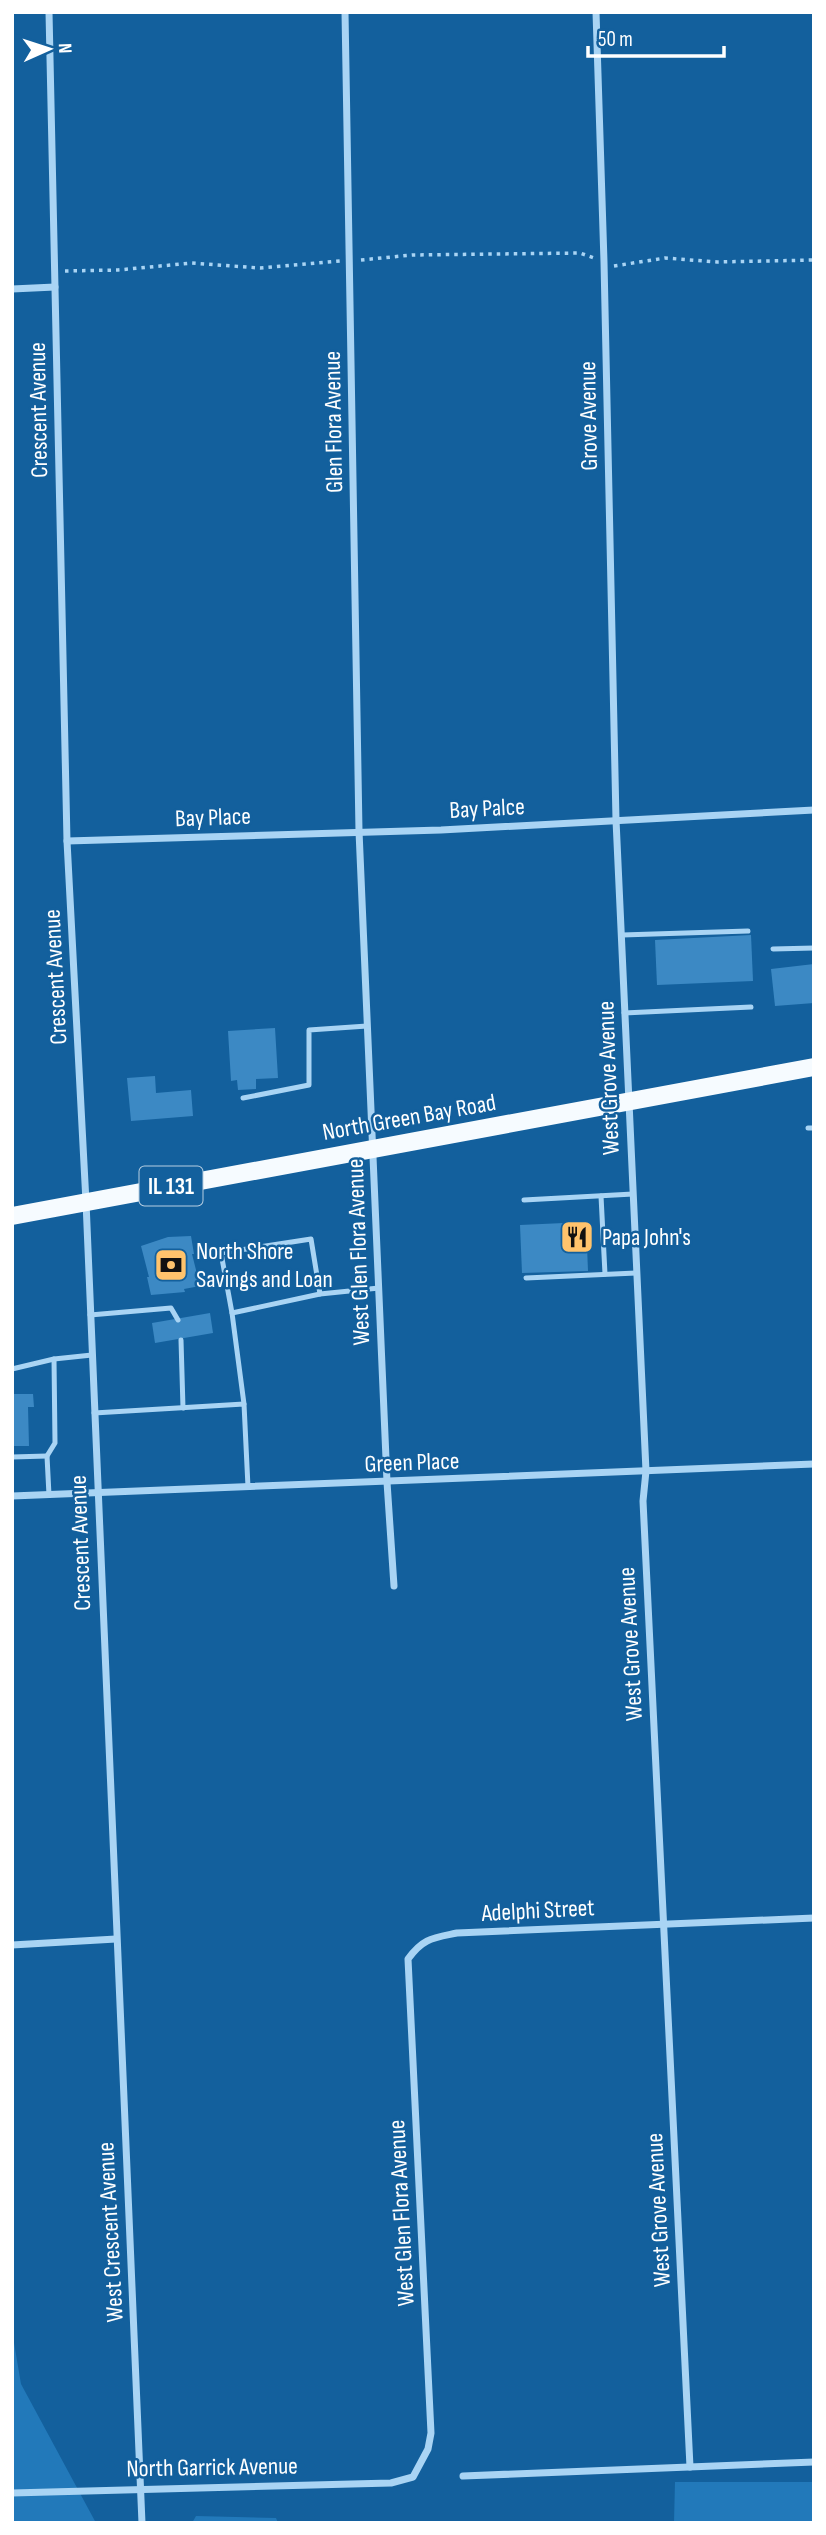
<svg xmlns="http://www.w3.org/2000/svg" width="826" height="2535" viewBox="0 0 826 2535" font-family="'Sofia Sans Condensed',sans-serif">
  <style>
    .green { fill: #2279ba }
    .building { fill: #3c89c4 }
    .lines { fill: none; stroke-linecap: round; stroke-linejoin: round }
    .path { stroke: #a9d4f4; stroke-width: 3.5; stroke-dasharray: 3.5 5; stroke-linecap: butt }
    .service { stroke: #a9d4f4; stroke-width: 5 }
    .minor { stroke: #a9d4f4; stroke-width: 7 }
    .primary { stroke: #f6fbff; stroke-width: 18 }
    .labels { text-anchor: middle; stroke-width: 5; stroke-linejoin: round; paint-order: stroke }
    .shield { fill: #13609d; stroke: #b8cfe2; stroke-width: 2 }
    .shield-label { font-size: 23px; font-weight: bold; fill: #fff }
    .street-label { font-size: 24px; fill: #fff; stroke: #13609d }
    .poi-label { font-size: 24px; fill: #fff; stroke: #13609d; text-anchor: start }
  </style>
  <rect width="100%" height="100%" fill="#13609d"/>
  <!-- green -->
  <g class="green">
    <path d="M12,2331L21,2384L96,2523H12Z"/>
    <path d="M675,2482H814V2523H674Z"/>
    <path d="M196,2516L276,2518L278,2523H192Z"/>
  </g>
  <!-- building -->
  <g class="building">
    <path d="M751,935L753,981L657,985L655,940Z"/>
    <path d="M814,964V1003L775,1006L771,969Z"/>
    <path d="M275,1028L278,1078L256,1079V1089L238,1090L237,1080L231,1081L228,1031Z"/>
    <path d="M155,1076L156,1093L191,1090L193,1116L131,1121L127,1078Z"/>
    <path d="M586,1222L588,1271L522,1273L520,1225Z"/>
    <path d="M191,1236L194,1254H192L200,1286L184,1289L185,1292L151,1295L147,1277H149L141,1246L168,1237Z"/>
    <path d="M210,1313L213,1333L155,1343L152,1323Z"/>
    <path d="M12,1394H33L34,1407H28L29,1446H12Z"/>
  </g>
  <g class="lines">
    <!-- path -->
    <g class="path">
      <path d="M361,260L412,255L580,253L594,258"/>
      <path d="M614,266L665,258L717,262L814,260"/>
      <path d="M65,271L118,270L192,263L260,268L340,261"/>
    </g>
    <!-- service -->
    <g class="service">
      <path d="M622,935L748,931"/>
      <path d="M773,949L814,948"/>
      <path d="M624,1013L751,1007"/>
      <path d="M243,1098L309,1085V1030L367,1026"/>
      <path d="M808,1128H814"/>
      <path d="M601,1196L605,1274"/>
      <path d="M524,1200L633,1194"/>
      <path d="M526,1278L636,1273"/>
      <path d="M232,1313L320,1294L379,1288"/>
      <path d="M90,1315L171,1308L178,1320"/>
      <path d="M181,1340L183,1408"/>
      <path d="M12,1369L54,1359L92,1355"/>
      <path d="M244,1404L232,1313L221,1253L311,1239L320,1294"/>
      <path d="M94,1413L244,1404L248,1487"/>
      <path d="M12,1457L47,1456"/>
      <path d="M49,1495L47,1456L55,1443L54,1359"/>
    </g>
    <!-- minor -->
    <g class="minor">
      <path d="M49,12L67,841L86,1202L142,2523"/>
      <path d="M345,12L359,831L387,1482L394,1586"/>
      <path d="M596,12L604,262L616,820L646,1471L643,1501L690,2467"/>
      <path d="M12,289L55,287"/>
      <path d="M67,841L441,830L814,810"/>
      <path d="M12,1496L814,1464"/>
      <path d="M12,1945L116,1939"/>
      <path d="M463,2476L814,2462"/>
      <path d="M12,2493L391,2483L413,2477L428,2449L431,2433L408,1959C423,1938 433,1938 457,1933L814,1918"/>
    </g>
    <!-- primary -->
    <path class="primary" d="M12,1216L814,1067"/>
  </g>
  <!-- icons -->
  <defs>
    <symbol id="restaurant-square" viewBox="-11 -11 22 22"><rect x="-9" y="-9" width="18" height="18" rx="4" fill="#ffc36c" stroke="#13609d"/><path d="M-5-6h1v4h1v-4h1v4h1v-4h1v5L-1.5 .5V6h-2V.5L-5-1ZM5-6V6H3V1.5H1.5Q1.5-4 5-6Z" fill="#111"/></symbol>
    <symbol id="bank-square" viewBox="-11 -11 22 22"><rect x="-9" y="-9" width="18" height="18" rx="4" fill="#ffc36c" stroke="#13609d"/><path d="M-6-4H6V4H-6ZM0-2.3a2.3 2.3 0 1 0 0 4.6a2.3 2.3 0 1 0 0-4.6Z" fill="#111"/></symbol>
  </defs>
  <g fill-rule="evenodd">
    <use href="#restaurant-square" x="558" y="1218" width="38" height="38"/>
    <use href="#bank-square" x="152" y="1246" width="38" height="38"/>
  </g>
  <g class="labels">
    <!-- shield labels -->
    <rect class="shield" x="139.5" y="1166.5" width="63" height="39" rx="5"/>
    <g class="shield-label">
      <text x="171" y="1194">IL 131</text>
    </g>
    <!-- street labels -->
    <g class="street-label">
      <text transform="translate(38 410) rotate(-91)" y="8">Crescent Avenue</text>
      <text transform="translate(588 416) rotate(-91)" y="8">Grove Avenue</text>
      <text transform="translate(333 422) rotate(-91)" y="8">Glen Flora Avenue</text>
      <text transform="translate(487 808) rotate(-3)" y="8">Bay Palce</text>
      <text transform="translate(213 817) rotate(-2)" y="8">Bay Place</text>
      <text transform="translate(55 977) rotate(-93)" y="8">Crescent Avenue</text>
      <text transform="translate(608 1078) rotate(-92)" y="8">West Grove Avenue</text>
      <text transform="translate(409 1117) rotate(-10)" y="8">North Green Bay Road</text>
      <text transform="translate(358 1252) rotate(-92)" y="8">West Glen Flora Avenue</text>
      <text transform="translate(412 1462) rotate(-2)" y="8">Green Place</text>
      <text transform="translate(80 1543) rotate(-92)" y="8">Crescent Avenue</text>
      <text transform="translate(630 1644) rotate(-93)" y="8">West Grove Avenue</text>
      <text transform="translate(538 1910) rotate(-3)" y="8">Adelphi Street</text>
      <text transform="translate(658 2210) rotate(-93)" y="8">West Grove Avenue</text>
      <text transform="translate(401 2213) rotate(-93)" y="8">West Glen Flora Avenue</text>
      <text transform="translate(110 2232) rotate(-93)" y="8">West Crescent Avenue</text>
      <text transform="translate(212 2467) rotate(-1)" y="8">North Garrick Avenue</text>
    </g>
    <!-- poi labels -->
    <g class="poi-label">
      <text x="602" y="1245">Papa John's</text>
      <text x="196" y="1259">North Shore<tspan x="196" dy="28">Savings and Loan</tspan></text>
    </g>
  </g>
  <!-- border -->
  <rect width="826" height="2535" fill="none" stroke="#ffffff" stroke-width="28"/>
  <!-- north arrow -->
  <g transform="translate(49 49) rotate(87)" stroke="#13609d" stroke-width="5" paint-order="stroke">
  <path d="M0-5L12 26L0 18L-12 26Z" fill="#ffffff"/>
  <text y="-10" font-size="19" font-weight="bold" text-anchor="middle" fill="#ffffff">N</text>
  </g>
  <!-- scale -->
  <path d="M588 46v10h136v-10" fill="none" stroke="#ffffff" stroke-width="3.5"/>
  <text x="598" y="46" font-size="21" fill="#ffffff" stroke="#13609d" stroke-width="5" paint-order="stroke">50 m</text>
</svg>
